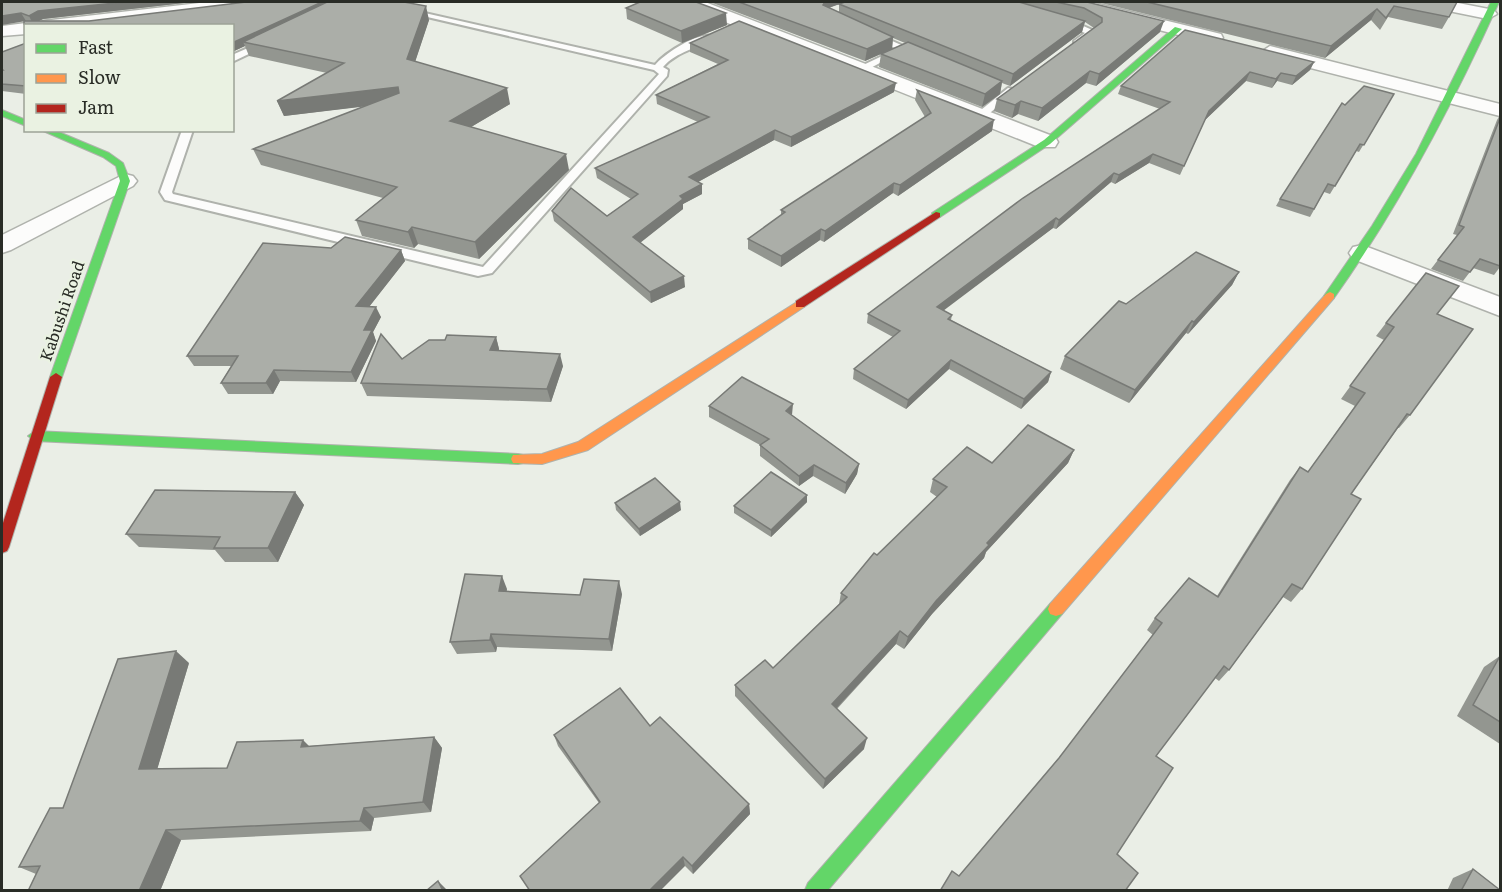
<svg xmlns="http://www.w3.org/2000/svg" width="1502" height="892" viewBox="0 0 1502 892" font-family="Literata,serif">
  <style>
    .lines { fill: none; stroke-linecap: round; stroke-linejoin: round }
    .lane-casing { stroke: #afb2ac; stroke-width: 4 }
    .street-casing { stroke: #afb2ac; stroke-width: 3 }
    .fast-casing { stroke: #afb2ac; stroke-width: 2 }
    .slow-casing { stroke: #afb2ac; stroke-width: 2 }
    .jam-casing { stroke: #afb2ac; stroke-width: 2 }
    .lane { fill: #fcfcfb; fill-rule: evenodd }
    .street { fill: #fcfcfb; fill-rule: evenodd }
    .fast { fill: #63d668; fill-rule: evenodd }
    .slow { fill: #ff974d; fill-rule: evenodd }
    .jam { fill: #b3261e; fill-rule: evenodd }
    .wall { fill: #939690; fill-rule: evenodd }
    .shaded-wall { fill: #787a76 }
    .building { fill: #abaea8; stroke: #787a76; stroke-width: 1.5 }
    .labels { text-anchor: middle; stroke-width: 4.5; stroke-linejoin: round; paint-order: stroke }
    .street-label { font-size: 16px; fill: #292c26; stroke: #eaf2e2 }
  </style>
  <rect width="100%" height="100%" fill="#eaeee6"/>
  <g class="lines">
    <defs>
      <g id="lane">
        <path d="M363,2H376L655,65C664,54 701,29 714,37C698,49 677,51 663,67L668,70L667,76L492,273L478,276L165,200L160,192L182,130H193L172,192L173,194L483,267L659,74L654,70Z"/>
        <path d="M1059,18H1065L1097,32L1080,45H1074V41L1085,33L1059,22Z"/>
        <path d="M868,33H874L924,55L919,58L902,51L865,71H859V67L897,49L868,37Z"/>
        <path d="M264,41L272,43L232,62V55Z"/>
        <path d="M1008,88L1017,90L984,118H976V114Z"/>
      </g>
      <g id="street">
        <path d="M208,2H257L248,7L93,26H34L43,21Z"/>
        <path d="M682,2H705L1055,137L1058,142L1055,147H1039L685,6Z"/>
        <path d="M1062,2H1090L1221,34L1223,38L1214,44L1065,6Z"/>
        <path d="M1421,2H1453L1494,10L1497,14L1488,19L1424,6Z"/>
        <path d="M26,23L33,26H26V34L2,36V26Z"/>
        <path d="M1270,46L1500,104V116L1263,56L1261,52Z"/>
        <path d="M125,174L133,176L137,181L133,186L11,250L2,253V235Z"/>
        <path d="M1362,245L1500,297V316L1353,259L1349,253L1353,247Z"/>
      </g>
      <g id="fast">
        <path d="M1491,2H1499C1452,106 1400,205 1334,298H1326L1324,296L1372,226L1416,154Z"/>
        <path d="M1175,27L1182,29L1050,144L940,217H932V213L1044,140Z"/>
        <path d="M2,110L26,120V126L2,116Z"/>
        <path d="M41,130H54L109,153L123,163L130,181L62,377L56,381L50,377L120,181L116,166L103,157Z"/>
        <path d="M35,431L518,454L523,455L525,459L523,463L518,464L35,441L28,436Z"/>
        <path d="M1056,602L1062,604L1064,609L1062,614L828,890H805L808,883L1050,604Z"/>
      </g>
      <g id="slow">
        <path d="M1330,292L1334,294V298L1062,614L1056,616L1050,614L1048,609L1050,604L1326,294Z"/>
        <path d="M800,300L806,304L804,307L588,450L542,464L513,463L511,459L513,455L542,454L578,442Z"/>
      </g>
      <g id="jam">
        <path d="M936,212L940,213V217L804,307H796V301Z"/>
        <path d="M56,373L62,377L9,547L7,551L2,553V526L50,377Z"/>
      </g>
    </defs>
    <!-- lane casing -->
    <use href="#lane" class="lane-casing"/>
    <!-- street casing -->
    <use href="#street" class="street-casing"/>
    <!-- fast casing -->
    <use href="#fast" class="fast-casing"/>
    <!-- slow casing -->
    <use href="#slow" class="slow-casing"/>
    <!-- jam casing -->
    <use href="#jam" class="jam-casing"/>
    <!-- lane -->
    <use href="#lane" class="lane"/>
    <!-- street -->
    <use href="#street" class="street"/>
    <!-- fast -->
    <use href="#fast" class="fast"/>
    <!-- slow -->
    <use href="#slow" class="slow"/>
    <!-- jam -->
    <use href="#jam" class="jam"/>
  </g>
  <!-- wall -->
  <g class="wall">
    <path d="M2,2H193L43,19L39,21L429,20L415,62L510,104L471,127L569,170L479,259L418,244L414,248L362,236L356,220L383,198L261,165L253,149L365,106L284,116L277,101L327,73L249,56L245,46L232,52V26H26V27L24,24V21Z"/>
    <path d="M710,2H1087L1160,32L1096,86L1086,83L1038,121L1018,114L1012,118L994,111L997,99L1094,28L1085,22L1082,32L1010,86L1002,83L1000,94L982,107L879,67L881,54L905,43L893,38L892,49L865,61ZM843,2L839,4V12L829,8Z"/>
    <path d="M1097,2H1454L1449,17L1442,29L1388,17L1380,30L1371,20L1325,58Z"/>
    <path d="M626,8L727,25L682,43L627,19Z"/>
    <path d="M26,43V94L2,91V52Z"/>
    <path d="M690,43L894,92L791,147L774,140L698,182L702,194L683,204V209L640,242L685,287L651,303L554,221L552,211L607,216L631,199L597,178L595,168L698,122L657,104L656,95L718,64L690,52Z"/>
    <path d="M1314,62L1310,70L1292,85L1277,81L1272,88L1246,81L1205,120L1180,175L1149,163L1115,184L1111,182L1056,229L1053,228L943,310L952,315L951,320L1051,372L1048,382L1021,409L949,369L906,409L853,379L854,369L893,337L867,323L868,314L1160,109L1118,94L1121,86Z"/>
    <path d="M917,90L992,131L898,196L893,193L824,242L820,240L781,267L748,249V239L781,215V210L925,117L915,100Z"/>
    <path d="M1394,94L1359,152L1356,151L1330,194L1324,192L1310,217L1276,206L1280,199L1345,105Z"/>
    <path d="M1500,115V267L1494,275L1473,268L1463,281L1431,269L1457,235L1453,234L1497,120Z"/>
    <path d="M331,248L401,250L405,261L369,307L381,317L373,332L376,341L356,382L280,381L273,394H228L221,383L231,366H194L187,356Z"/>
    <path d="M1239,272L1232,285L1188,334L1186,333L1129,403L1060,369L1065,356L1126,304Z"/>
    <path d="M1437,314L1410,415L1399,428H1398L1351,494L1302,589L1291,602L1283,597L1229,670L1219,681L1215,678L1156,756L1117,854L959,876L1059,758L1153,635L1147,630L1155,618L1217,596L1290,480L1300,467L1308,472L1355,406L1341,399L1384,340L1376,336L1386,323Z"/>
    <path d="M496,337L499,349V351L563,366L551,402L367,396L361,383L402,359Z"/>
    <path d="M709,406L792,415L859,464L857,474L845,494L813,476L799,486L760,456V445L709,417Z"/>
    <path d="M1074,450L1068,463L986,552L984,558L932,614L904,649L896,644L837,709L864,749L823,789L735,696V685L773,668L839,604L841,593L877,555L937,497L930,492L933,479L992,463Z"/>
    <path d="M295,492L304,505L278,562H225L215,550L139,547L126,534Z"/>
    <path d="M807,502L771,537L734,513V506Z"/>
    <path d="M615,503L681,510L640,536L616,510Z"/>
    <path d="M507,589L506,592L580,595L622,594L612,651L497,647L496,652L457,654L450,642Z"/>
    <path d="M1500,656V744L1457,716L1484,667Z"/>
    <path d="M189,663L157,769L227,768L309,746L434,737L442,748L431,812L374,818L371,831L181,840L160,891H28L36,874L19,867L63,808Z"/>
    <path d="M650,726L749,804L750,814L693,874L685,866L599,803L558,746L554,735Z"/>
    <path d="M1473,869L1500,891H1447L1453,878Z"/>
  </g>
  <!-- shaded-wall -->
  <g class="shaded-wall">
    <path d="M125,2H193L43,19L33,24L29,16L38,11Z"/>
    <path d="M322,2H339L243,42L245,46L232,52V43Z"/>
    <path d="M825,2H846L825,9L823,5Z"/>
    <path d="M426,6L429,20L411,74L407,59Z"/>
    <path d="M1377,9L1371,20L1325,58L1331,46Z"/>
    <path d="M21,13L26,21L2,25V16Z"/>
    <path d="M726,13L727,25L682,43L681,31Z"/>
    <path d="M1085,21L1082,32L1010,86L1013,74Z"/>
    <path d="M1164,21L1160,32L1096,86L1099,74Z"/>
    <path d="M893,37L892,49L865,61L867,49Z"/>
    <path d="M1314,62L1310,70L1292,85L1296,76Z"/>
    <path d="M1090,71L1086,83L1038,121L1042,108Z"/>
    <path d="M1250,72L1246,81L1205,120L1180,175L1209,111Z"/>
    <path d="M1281,73L1277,81L1272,88L1276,79Z"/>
    <path d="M1002,81L1000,94L982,107L985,94Z"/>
    <path d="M896,83L894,92L791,147V137Z"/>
    <path d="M398,87L402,102L284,116L277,101Z"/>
    <path d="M507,88L510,104L454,137L450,121Z"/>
    <path d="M1021,101L1018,114L1012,118L1015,105Z"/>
    <path d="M994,120L992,131L898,196L900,185Z"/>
    <path d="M775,130L774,140L689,187V177Z"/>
    <path d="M566,154L569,170L479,259L475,242Z"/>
    <path d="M1153,154L1149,163L1115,184L1119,175Z"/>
    <path d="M1114,173L1111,182L1056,229L1059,220Z"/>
    <path d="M894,183L893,193L824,242L825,231Z"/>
    <path d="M702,184V194L683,204V209L635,247L633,237L680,196Z"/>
    <path d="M1056,218L1053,228L935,317L937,307Z"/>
    <path d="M412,227L418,244L414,248L408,232Z"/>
    <path d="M821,229L820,240L781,267V256Z"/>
    <path d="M401,250L405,261L361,317L356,306Z"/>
    <path d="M1239,272L1232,285L1188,334L1194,322Z"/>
    <path d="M684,276L685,287L651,303L650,292Z"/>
    <path d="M376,307L381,317L373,332L376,341L356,382L351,372L364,330Z"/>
    <path d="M1192,321L1186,333L1129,403L1135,390Z"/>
    <path d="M496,337L499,349L494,363L490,350Z"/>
    <path d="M560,354L563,366L551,402L547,389Z"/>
    <path d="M951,360L949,369L906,409L908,400Z"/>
    <path d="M274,370L280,381L273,394L266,383Z"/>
    <path d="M1051,372L1048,382L1021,409L1024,399Z"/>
    <path d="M793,404L792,415L786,411Z"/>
    <path d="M1074,450L1068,463L986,552L984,558L932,614L904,649L908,637L936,601L987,543Z"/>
    <path d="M859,464L857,474L845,494L846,483Z"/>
    <path d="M814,465L813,476L799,486V476Z"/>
    <path d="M295,492L304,505L278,562L268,548Z"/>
    <path d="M807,495V502L771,537V530Z"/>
    <path d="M680,502L681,510L640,536L639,529Z"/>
    <path d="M502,576L507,589L504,604L499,591Z"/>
    <path d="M619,581L622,594L612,651L609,639Z"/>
    <path d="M900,631L896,644L830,715L832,704Z"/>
    <path d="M491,634L497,647L496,652L490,640Z"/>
    <path d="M176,651L189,663L154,780L139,769Z"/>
    <path d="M434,737L442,748L431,812L423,802Z"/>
    <path d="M867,738L864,749L823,789L825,779Z"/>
    <path d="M303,740L314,751L301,747Z"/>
    <path d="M749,804L750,814L693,874L692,866Z"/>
    <path d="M364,808L374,818L371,831L360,821Z"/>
    <path d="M166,830L181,840L160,891H139Z"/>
    <path d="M683,857L685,866L660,891H649Z"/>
    <path d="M438,881L446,889V891H443Z"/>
  </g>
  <!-- building -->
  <g class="building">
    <path d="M2,2H125L38,11L29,16L21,13L2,16Z"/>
    <path d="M246,2H322L232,43V26H29L24,24V21H89Z"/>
    <path d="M327,2H404L426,6L407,59L507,88L450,121L566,154L475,242L412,227L408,232L356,220L397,187L253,149L399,93L398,87L277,101L344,63L243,42Z"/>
    <path d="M640,2H696L726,13L681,31L626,8Z"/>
    <path d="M739,2H825L823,5L893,37L867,49Z"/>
    <path d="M845,2H1019L1085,21L1013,74L839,4Z"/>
    <path d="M1056,2H1087L1164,21L1099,74L1090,71L1042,108L1021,101L1015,105L997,99L1102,22V18L1084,8Z"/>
    <path d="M1147,2H1457L1449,17L1394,6L1386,18L1377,9L1331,46Z"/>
    <path d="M739,21L896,83L791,137L775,130L689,177L702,184L680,196L683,199L633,237L684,276L650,292L552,211L571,188L607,216L638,194L595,168L709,117L656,95L728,60L690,43Z"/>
    <path d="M1185,30L1314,62L1296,76L1281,73L1276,79L1250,72L1209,111L1184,166L1153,154L1119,175L1114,173L1059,220L1056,218L937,307L952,315L948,319L1051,372L1024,399L951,360L908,400L854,369L900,331L868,314L1023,198L1170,102L1121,86Z"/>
    <path d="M908,42L1002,81L985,94L881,54Z"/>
    <path d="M26,43V86L2,84V70H3L2,69V52Z"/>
    <path d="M1364,86L1394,94L1364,145L1360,144L1335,186L1328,184L1314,209L1280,199L1342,103L1345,105Z"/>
    <path d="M917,90L994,120L900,185L894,183L825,231L821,229L781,256L748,239L785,212L781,210L931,113Z"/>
    <path d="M1500,118V266L1480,259L1470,272L1438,260L1464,227L1459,225Z"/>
    <path d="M345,237L401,250L356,306L376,307L364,330H372L351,372L274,370L266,383H221L238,356H187L263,243L331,248Z"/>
    <path d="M1196,252L1239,272L1194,322L1192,321L1135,390L1065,356L1119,301L1126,304Z"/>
    <path d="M1426,273L1459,286L1437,314L1473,329L1410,415L1407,414L1351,494L1361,499L1302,589L1292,584L1229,670L1224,666L1156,756L1173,768L1117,854L1138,873L1125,891H940L952,871L959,876L1059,758L1162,623L1155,618L1189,578L1218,597L1300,467L1308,472L1365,393L1350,386L1394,327L1386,323Z"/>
    <path d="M381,334L402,359L429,340H445L447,335L496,337L490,350L560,354L547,389L361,383Z"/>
    <path d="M742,377L793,404L786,411L859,464L846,483L814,465L799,476L760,445L769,439L709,406Z"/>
    <path d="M1028,425L1074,450L987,543L989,545L936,601L908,637L900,631L832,704L867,738L825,779L735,685L765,660L773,668L847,597L841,593L874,553L877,555L947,487L933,479L967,447L992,463Z"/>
    <path d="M771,472L807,495L771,530L734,506Z"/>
    <path d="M655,478L680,502L639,529L615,503Z"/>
    <path d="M155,490L295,492L268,548H214L220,537L126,534Z"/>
    <path d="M465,574L502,576L499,591L580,595L584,579L619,581L609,639L491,634L490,640L450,642Z"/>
    <path d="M176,651L139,769L227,768L237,742L303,740L301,747L434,737L423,802L364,808L360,821L166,830L139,891H28L40,866L19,867L50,808H63L118,659Z"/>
    <path d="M1500,656V722L1473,705Z"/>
    <path d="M620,688L650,726L660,717L749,804L692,866L683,857L649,891H530L520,876L600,802L554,735Z"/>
    <path d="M1473,869L1500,890V891H1461Z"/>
    <path d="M438,881L443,891H426Z"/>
  </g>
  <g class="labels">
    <!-- street labels -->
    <g class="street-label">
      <text transform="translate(62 311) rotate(-71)" y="6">Kabushi Road</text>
    </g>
  </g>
  <!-- border -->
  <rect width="1502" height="892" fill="none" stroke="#292c26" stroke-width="6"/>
  <!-- legend -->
  <rect x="24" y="24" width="210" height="108" fill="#eaf2e2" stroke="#9da397" stroke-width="1.5"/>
  <rect x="36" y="44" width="30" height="9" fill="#63d668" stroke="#9da397" stroke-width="1.5"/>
  <text x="78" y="54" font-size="18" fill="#292c26">Fast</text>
  <rect x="36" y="74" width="30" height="9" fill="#ff974d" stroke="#9da397" stroke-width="1.5"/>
  <text x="78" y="84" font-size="18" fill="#292c26">Slow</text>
  <rect x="36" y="104" width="30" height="9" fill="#b3261e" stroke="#9da397" stroke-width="1.5"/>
  <text x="78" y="114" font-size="18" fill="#292c26">Jam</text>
</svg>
